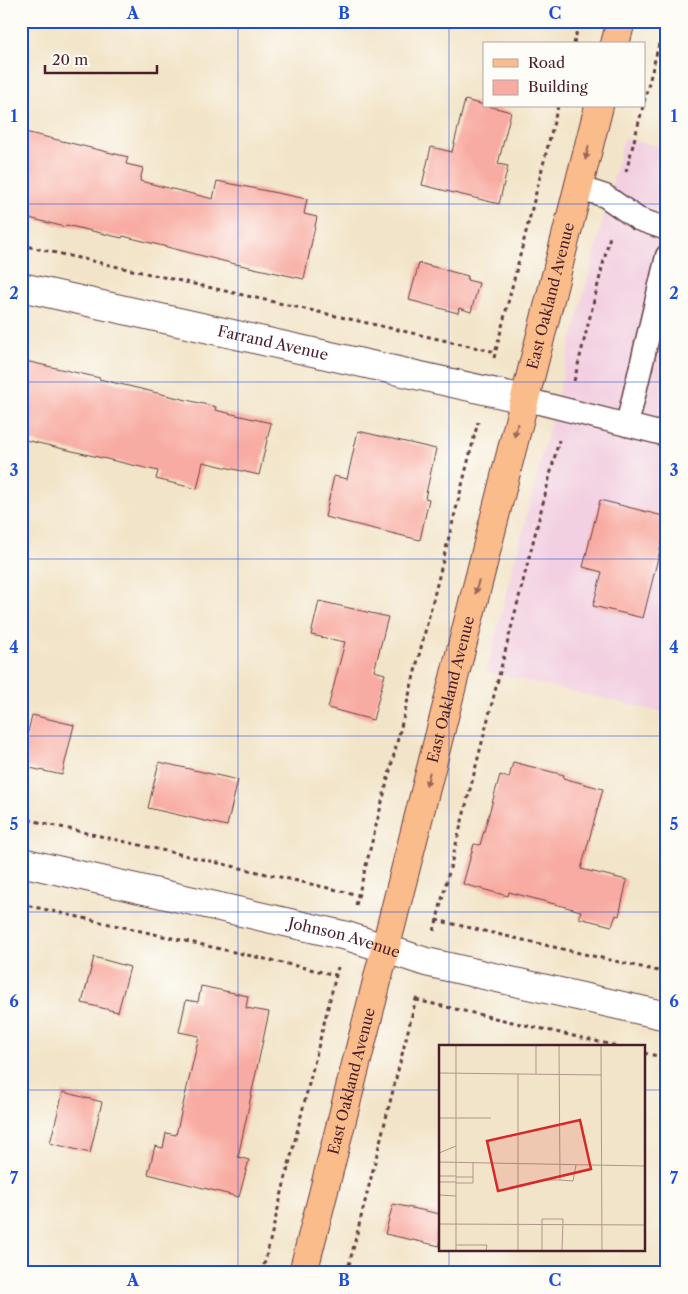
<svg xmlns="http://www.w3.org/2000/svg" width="688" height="1294" viewBox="0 0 688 1294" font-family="'Libre Caslon Text',serif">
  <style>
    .built { fill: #f2cfe1 }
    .building { fill: #f8aba2 }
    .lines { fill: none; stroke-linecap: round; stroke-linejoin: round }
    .service-casing { stroke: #633d43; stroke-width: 25 }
    .minor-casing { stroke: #633d43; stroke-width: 30 }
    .primary-casing { stroke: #633d43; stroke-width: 30 }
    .path { stroke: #633d43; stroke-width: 3; stroke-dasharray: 4 4; stroke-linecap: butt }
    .service { stroke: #fff; stroke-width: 22 }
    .minor { stroke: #fff; stroke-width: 28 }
    .primary { stroke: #fabc8b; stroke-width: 28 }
    .oneway { fill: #996656 }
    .grid { fill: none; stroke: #1d4ed8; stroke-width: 1; stroke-opacity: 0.55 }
    .labels { text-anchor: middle; stroke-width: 4; stroke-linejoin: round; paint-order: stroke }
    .street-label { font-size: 15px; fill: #4a1f2b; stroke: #fdfcf7 }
    .inset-road { fill: none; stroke: #af9589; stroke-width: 1 }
    .view { fill: #d62828; fill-opacity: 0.15; stroke: #d62828; stroke-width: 2.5 }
    .inset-edge { fill: none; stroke: #4a1f2b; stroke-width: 2.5 }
    .neatline { fill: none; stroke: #1d4ed8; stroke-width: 2 }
    .grid-label { font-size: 16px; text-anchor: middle; font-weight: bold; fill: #1d4ed8 }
  </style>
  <rect width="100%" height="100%" fill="#fdfcf7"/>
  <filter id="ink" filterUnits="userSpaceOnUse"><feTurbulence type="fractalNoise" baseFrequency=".02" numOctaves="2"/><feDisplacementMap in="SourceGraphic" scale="10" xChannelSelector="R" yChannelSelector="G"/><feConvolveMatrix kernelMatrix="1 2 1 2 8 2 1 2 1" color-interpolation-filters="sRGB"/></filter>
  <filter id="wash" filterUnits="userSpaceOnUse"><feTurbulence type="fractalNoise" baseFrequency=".0096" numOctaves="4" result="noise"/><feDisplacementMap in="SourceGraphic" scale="20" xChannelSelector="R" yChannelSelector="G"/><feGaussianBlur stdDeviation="1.12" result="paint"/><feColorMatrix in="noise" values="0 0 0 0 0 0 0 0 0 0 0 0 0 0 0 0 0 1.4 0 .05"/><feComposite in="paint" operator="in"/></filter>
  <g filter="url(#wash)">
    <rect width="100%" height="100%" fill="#f2e4c8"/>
    <!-- built -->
    <path class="built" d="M624,138L667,148V713L486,672Z"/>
    <g id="blocks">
      <!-- building -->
      <g class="building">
        <path d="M465,100L511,112L498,164L508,166L499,204L422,185L431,147L452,152Z"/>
        <path d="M21,131L128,157L126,164L143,168L140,181L213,199L217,181L307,199L304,214L317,217L304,279L231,263L123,236L122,238L66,225L65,227L21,216Z"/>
        <path d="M419,263L468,276L467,280L479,283L471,312L459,308L458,313L409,300Z"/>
        <path d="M21,360L100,378L99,379L216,407L215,410L271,423L259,475L203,462L197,489L156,479L158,471L21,439Z"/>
        <path d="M358,431L436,449L425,498L429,499L420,540L325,517L334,476L347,479Z"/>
        <path d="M600,500L667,517V522L643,618L593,606L602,572L583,567Z"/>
        <path d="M319,601L388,617L374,671L385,674L373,720L328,708L345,642L311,635Z"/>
        <path d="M32,715L74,725L62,775L21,766V761Z"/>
        <path d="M159,762L238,780L227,826L148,808Z"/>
        <path d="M513,762L564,775L563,778L603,789L581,869L627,880L619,916L616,915L612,926L579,918L581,911L509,892L508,896L463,884L474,844L480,845L500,775L509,778Z"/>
        <path d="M94,957L130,967L118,1012L82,1003Z"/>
        <path d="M201,986L248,996L246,1008L269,1012L238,1157L249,1160L239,1197L148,1174L155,1146L163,1148L166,1133L176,1135L199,1036L179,1032L186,1000L198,1002Z"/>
        <path d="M63,1092L102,1102L90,1153L50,1143Z"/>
        <path d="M393,1204L440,1214V1246L385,1234Z"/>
      </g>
    </g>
  </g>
  <g filter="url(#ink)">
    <use href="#blocks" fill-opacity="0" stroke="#633d43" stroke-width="1"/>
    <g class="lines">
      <defs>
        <g id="service">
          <path d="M578,187L605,196L638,219L667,229"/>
          <path d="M524,399L667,435"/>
          <path d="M627,425L667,256"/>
        </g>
        <g id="minor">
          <path id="s1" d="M21,287L524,399"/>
          <path id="s2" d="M21,862L347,936L426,962L667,1016"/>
        </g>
        <g id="primary">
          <path d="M615,44L621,21"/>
          <path id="s3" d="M303,1273L599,106"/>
        </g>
      </defs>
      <!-- service casing -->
      <use href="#service" class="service-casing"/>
      <!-- minor casing -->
      <use href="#minor" class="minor-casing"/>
      <!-- primary casing -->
      <use href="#primary" class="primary-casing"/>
      <!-- path -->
      <g class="path">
        <path d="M574,44L579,21"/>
        <path d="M644,102L665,21"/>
        <path d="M626,172L643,106"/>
        <path d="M21,245L496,352"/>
        <path d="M494,358L558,106"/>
        <path d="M574,381L610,236"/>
        <path d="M21,818L359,895"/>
        <path d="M21,904L336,975"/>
        <path d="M356,905L478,422"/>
        <path d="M436,920L667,973"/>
        <path d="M434,931L559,440"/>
        <path d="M416,1000L617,1046"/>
        <path d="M644,1053L667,1058"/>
        <path d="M262,1273L338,967"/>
        <path d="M347,1273L417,995"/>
      </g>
      <!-- service -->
      <use href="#service" class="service"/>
      <!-- minor -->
      <use href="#minor" class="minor"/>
      <!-- primary -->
      <use href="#primary" class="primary"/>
    </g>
    <!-- one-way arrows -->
    <defs><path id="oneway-solid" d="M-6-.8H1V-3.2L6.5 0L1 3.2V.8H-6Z" transform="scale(1.25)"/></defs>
    <g class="oneway">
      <use href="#oneway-solid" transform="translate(587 153) rotate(104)"/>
      <use href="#oneway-solid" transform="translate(516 430) rotate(104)"/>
      <use href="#oneway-solid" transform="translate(477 587) rotate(104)"/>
      <use href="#oneway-solid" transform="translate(428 779) rotate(104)"/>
    </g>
  </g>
  <!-- grid -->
  <path class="grid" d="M238,21V1273M449,21V1046M21,204H667M21,382H667M21,559H667M21,736H667M21,912H667M21,1090H440M644,1090H667M449,1250V1273"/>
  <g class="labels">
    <!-- street labels -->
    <g class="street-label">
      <text dy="5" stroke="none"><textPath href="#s3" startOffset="1008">East Oakland Avenue</textPath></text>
      <text dy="5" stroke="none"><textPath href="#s1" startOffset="258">Farrand Avenue</textPath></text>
      <text dy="5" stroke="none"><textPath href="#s3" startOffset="602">East Oakland Avenue</textPath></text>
      <text dy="5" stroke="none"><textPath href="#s2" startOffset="332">Johnson Avenue</textPath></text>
      <text dy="5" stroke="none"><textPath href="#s3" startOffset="198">East Oakland Avenue</textPath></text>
    </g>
  </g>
  <!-- overview -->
  <g transform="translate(439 1045)">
    <rect width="206" height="206" fill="#f2e4c8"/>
    <path class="inset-road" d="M97,0V29M120,0L121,135L134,136L137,120M162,0L163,206M0,28L162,30M79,29V206M0,73H52M0,108L17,101M0,117L207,121M17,117V0M17,117V206M0,131H17M17,132H34M103,135H121M0,137H17M17,138H34V117M0,150L17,151M0,179L207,180M17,200H48L47,206M103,206V174H124L123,206"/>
    <path class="view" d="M141,75L152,124L59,146L48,96Z"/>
    <rect width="206" height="206" class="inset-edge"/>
  </g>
  <!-- margin -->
  <rect width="688" height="1294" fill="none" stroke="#fdfcf7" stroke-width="55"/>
  <!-- legend -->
  <rect x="483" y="42" width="162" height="65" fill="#fdfcf7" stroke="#b5a4a5"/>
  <rect x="493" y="59" width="25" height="8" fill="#fabc8b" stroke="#b5a4a5"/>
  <text x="528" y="68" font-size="15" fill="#4a1f2b">Road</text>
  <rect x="493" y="80" width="25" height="15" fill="#f8aba2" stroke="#b5a4a5"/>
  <text x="528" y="92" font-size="15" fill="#4a1f2b">Building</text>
  <!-- scale -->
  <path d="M45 65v8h112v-8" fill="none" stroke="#4a1f2b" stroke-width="2.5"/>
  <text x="52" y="65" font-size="15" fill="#4a1f2b" stroke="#fdfcf7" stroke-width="4" paint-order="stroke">20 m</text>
  <rect x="28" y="28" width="632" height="1238" class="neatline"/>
  <g class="grid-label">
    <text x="133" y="19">A</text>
    <text x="344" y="19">B</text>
    <text x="555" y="19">C</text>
    <text x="14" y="122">1</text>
    <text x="674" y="122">1</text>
    <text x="14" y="299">2</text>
    <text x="674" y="299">2</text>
    <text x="14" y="476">3</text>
    <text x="674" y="476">3</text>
    <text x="14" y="653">4</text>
    <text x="674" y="653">4</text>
    <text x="14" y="830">5</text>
    <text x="674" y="830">5</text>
    <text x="14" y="1007">6</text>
    <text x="674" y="1007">6</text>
    <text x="14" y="1184">7</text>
    <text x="674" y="1184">7</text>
    <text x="133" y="1286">A</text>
    <text x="344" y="1286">B</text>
    <text x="555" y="1286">C</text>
  </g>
</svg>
